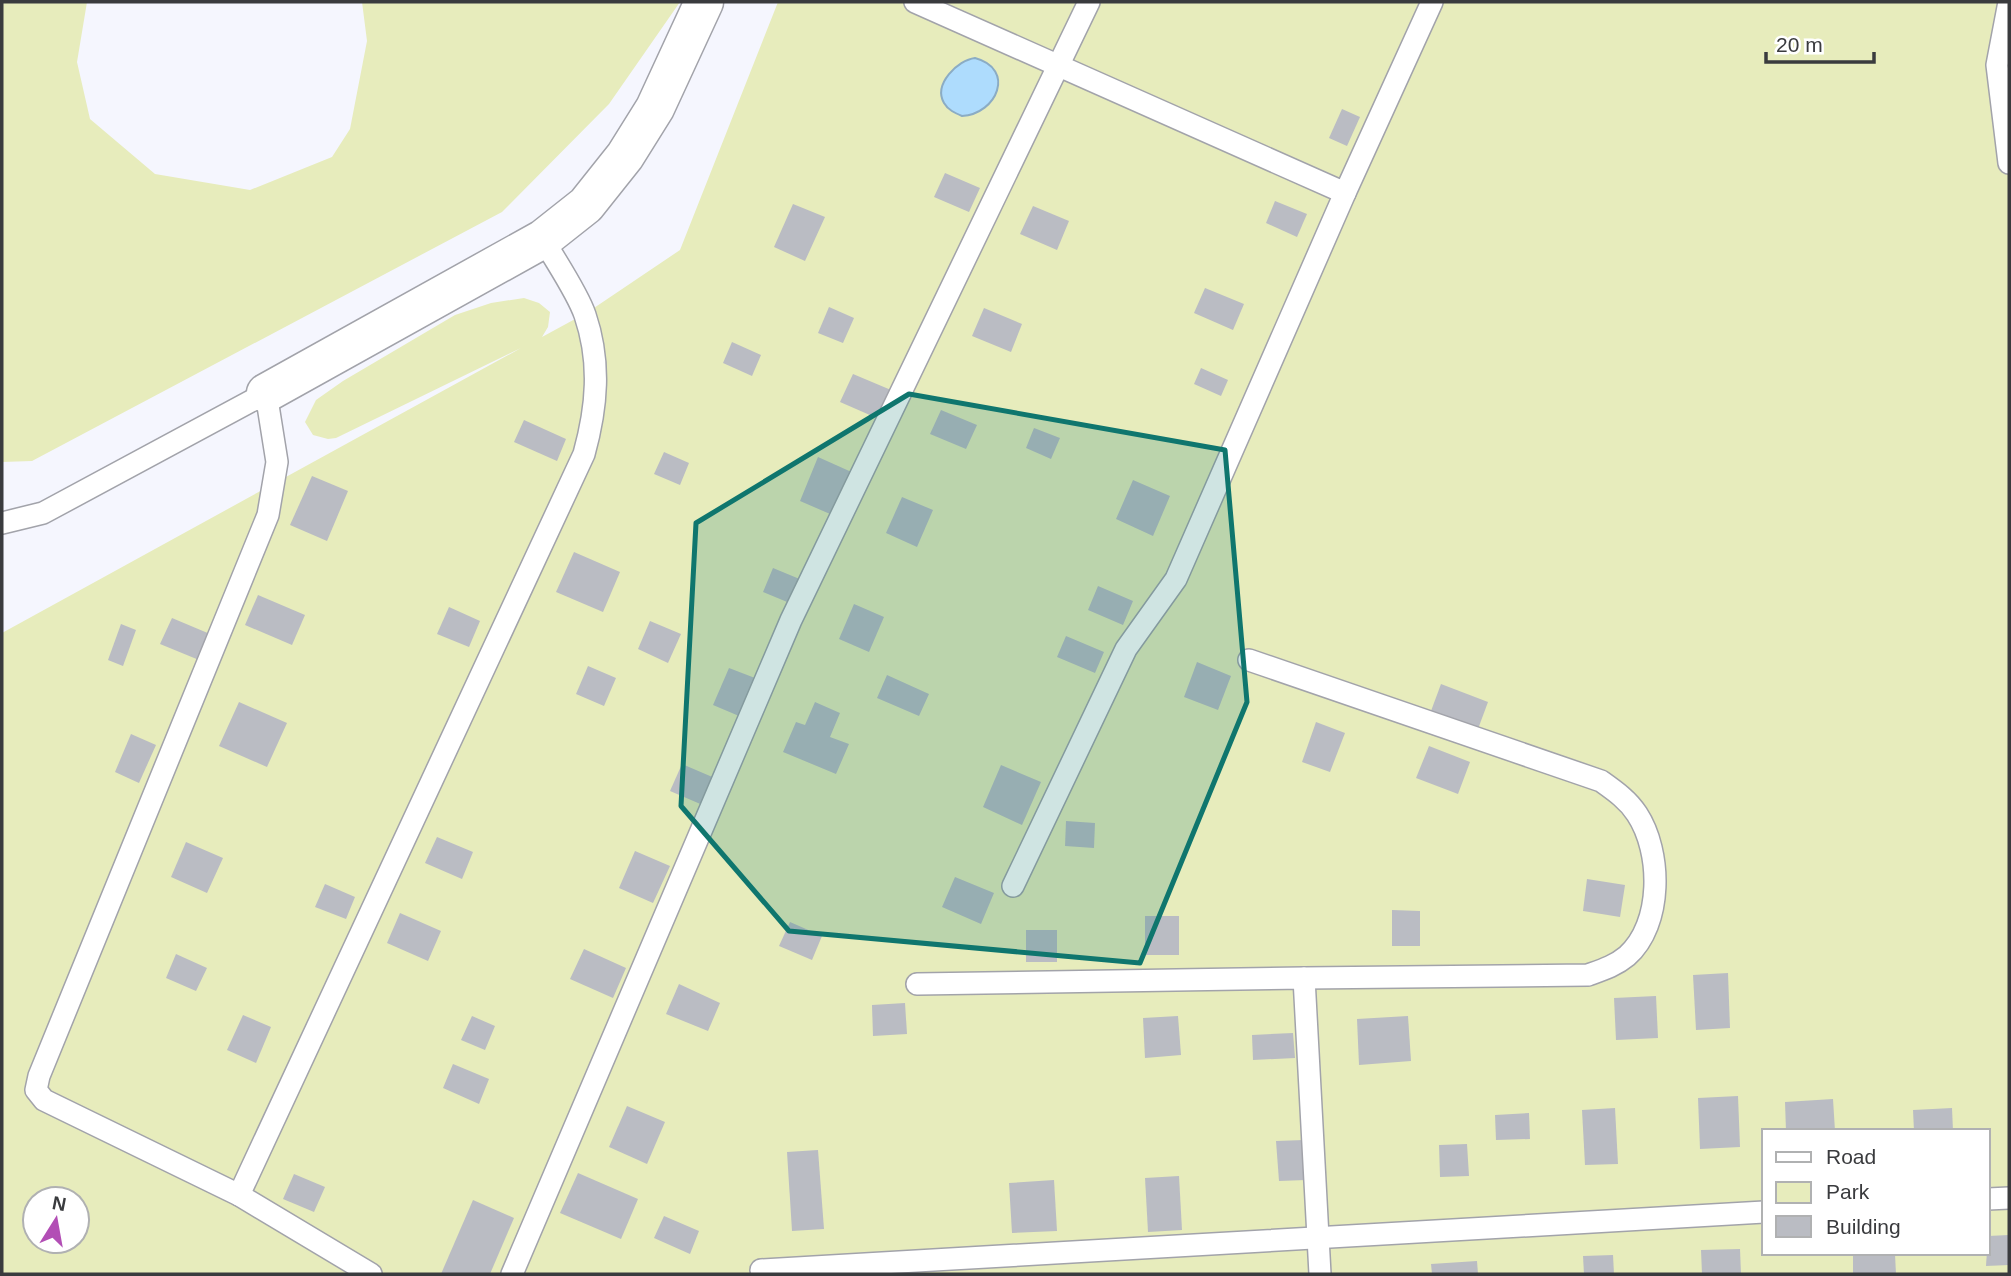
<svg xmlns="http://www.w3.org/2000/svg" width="2011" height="1276" viewBox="0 0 2011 1276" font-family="Arial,sans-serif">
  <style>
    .green { fill: #e7ecbc; fill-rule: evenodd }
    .water { fill: #aedcfd; stroke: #8bacc4; stroke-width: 2 }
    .building { fill: #babcc3 }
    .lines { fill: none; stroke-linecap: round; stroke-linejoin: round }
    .lane-casing { stroke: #a2a3aa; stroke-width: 24 }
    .street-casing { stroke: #a2a3aa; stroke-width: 41 }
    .lane { stroke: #fff; stroke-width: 21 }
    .street { stroke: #fff; stroke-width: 38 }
    .marked { fill: #0f766e; fill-opacity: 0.2; stroke: #0f766e; stroke-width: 5; stroke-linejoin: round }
  </style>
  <rect width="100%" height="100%" fill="#f5f6fe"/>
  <!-- green -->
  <g class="green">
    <path d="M2,2H87L77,62L90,119L155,174L250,190L332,157L350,129L367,41L362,2H680L609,104L502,212L32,461L2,462Z"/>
    <path d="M778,2H2009V1274H2V633L521,348L336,438L328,439L313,435L305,422L316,400L343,381L455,315L491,303L524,298L539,303L550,312L548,327L542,337L588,312L680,250ZM1764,1131H1988V1253H1764ZM35,1199H77V1241H35Z"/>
  </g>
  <!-- water -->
  <path class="water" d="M975,58C1016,69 997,114 962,116C955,113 948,110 944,103C933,84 958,60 975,58Z"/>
  <!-- building -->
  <g class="building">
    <path d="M1342,109L1360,117L1347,146L1329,138Z"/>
    <path d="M945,173L980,188L969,212L934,197Z"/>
    <path d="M1275,201L1307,214L1297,237L1266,223Z"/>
    <path d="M793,204L825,217L805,261L774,247Z"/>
    <path d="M1033,206L1069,221L1057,250L1020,234Z"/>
    <path d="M1205,288L1244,304L1233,330L1194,313Z"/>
    <path d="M829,307L854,318L843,343L818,333Z"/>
    <path d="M984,308L1022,324L1011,352L972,336Z"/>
    <path d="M732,342L761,355L752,376L723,363Z"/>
    <path d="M1201,368L1228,380L1221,396L1194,384Z"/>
    <path d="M853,374L891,390L879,419L840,402Z"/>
    <path d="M941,410L977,425L966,449L930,434Z"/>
    <path d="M524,420L566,439L557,461L514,442Z"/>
    <path d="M1034,428L1060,438L1051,459L1026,448Z"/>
    <path d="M664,452L689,463L680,485L654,474Z"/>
    <path d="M818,457L856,474L837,517L800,501Z"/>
    <path d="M312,476L348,491L327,541L290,525Z"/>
    <path d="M1133,480L1170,496L1153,536L1116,519Z"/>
    <path d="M902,497L933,510L917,547L886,533Z"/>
    <path d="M574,552L620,572L603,612L556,592Z"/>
    <path d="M773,568L802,580L792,604L763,592Z"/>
    <path d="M1098,586L1133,601L1123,625L1088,610Z"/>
    <path d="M258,595L305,615L292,645L245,625Z"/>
    <path d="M854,604L884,617L869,652L839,639Z"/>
    <path d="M449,607L480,621L469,647L437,634Z"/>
    <path d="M172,618L210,634L199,660L160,644Z"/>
    <path d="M650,621L681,634L668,663L638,649Z"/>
    <path d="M121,624L136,630L123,666L108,660Z"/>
    <path d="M1066,636L1104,652L1095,673L1057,657Z"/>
    <path d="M1197,662L1231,676L1218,710L1184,697Z"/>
    <path d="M588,666L616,678L604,706L576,694Z"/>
    <path d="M729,668L755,678L739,716L713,705Z"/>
    <path d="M887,675L929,694L919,716L877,698Z"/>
    <path d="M1441,684L1488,702L1478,729L1431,711Z"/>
    <path d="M239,702L287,723L267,767L219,746Z"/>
    <path d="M815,702L840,713L830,737L849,744L836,774L783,752L796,722L805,725Z"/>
    <path d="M1316,722L1345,733L1330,772L1302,762Z"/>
    <path d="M131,734L156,745L139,783L115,772Z"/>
    <path d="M1429,746L1470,762L1458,794L1416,778Z"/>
    <path d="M682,764L717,779L705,806L670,791Z"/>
    <path d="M1001,765L1041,782L1022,825L983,807Z"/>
    <path d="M1066,821L1095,823L1094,848L1065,846Z"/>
    <path d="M437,837L473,852L462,879L425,863Z"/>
    <path d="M186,842L223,858L207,893L171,877Z"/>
    <path d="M635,851L670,866L653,903L619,888Z"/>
    <path d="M955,877L994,893L981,924L942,907Z"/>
    <path d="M1587,879L1625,885L1620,917L1583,911Z"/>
    <path d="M325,884L355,897L346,919L315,907Z"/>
    <path d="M1392,910L1420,911V946H1392Z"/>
    <path d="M400,913L441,931L428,961L387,943Z"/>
    <rect x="1145" y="916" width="34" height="39"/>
    <path d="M790,922L822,936L812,960L779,946Z"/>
    <rect x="1026" y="930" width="31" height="32"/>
    <path d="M584,949L626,968L613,998L570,979Z"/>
    <path d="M176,954L207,968L196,991L166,978Z"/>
    <path d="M1728,973L1730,1028L1696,1030L1693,975Z"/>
    <path d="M679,984L720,1003L708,1031L666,1014Z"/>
    <path d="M1656,996L1658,1038L1616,1040L1614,998Z"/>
    <path d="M905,1003L907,1034L873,1036L872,1005Z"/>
    <path d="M243,1015L271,1027L256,1063L227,1050Z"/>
    <path d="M472,1016L495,1026L485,1050L461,1040Z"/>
    <path d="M1178,1016L1181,1055L1145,1058L1143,1018Z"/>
    <path d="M1408,1016L1411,1061L1359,1065L1357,1019Z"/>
    <path d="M1293,1033L1295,1058L1253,1060L1252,1035Z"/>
    <path d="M453,1064L489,1079L479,1104L443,1088Z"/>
    <path d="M1738,1096L1740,1147L1700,1149L1698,1098Z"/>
    <path d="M1833,1099L1835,1131H1786L1785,1102Z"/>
    <path d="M627,1106L665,1122L647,1164L609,1147Z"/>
    <path d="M1615,1108L1618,1164L1585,1165L1582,1110Z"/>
    <path d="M1952,1108L1953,1131H1914L1913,1110Z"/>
    <path d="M1529,1113L1530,1139L1496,1140L1495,1115Z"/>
    <path d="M1304,1140L1306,1180L1279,1181L1276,1141Z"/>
    <path d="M1467,1144L1469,1176L1440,1177L1439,1145Z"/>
    <path d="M818,1150L824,1229L792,1231L787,1152Z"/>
    <path d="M578,1173L638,1199L621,1239L560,1213Z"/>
    <path d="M294,1174L325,1187L314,1212L283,1199Z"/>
    <path d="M1179,1176L1182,1230L1148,1232L1145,1178Z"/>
    <path d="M1054,1180L1057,1231L1012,1233L1009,1183Z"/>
    <path d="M473,1200L514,1218L490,1274H441Z"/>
    <path d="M664,1216L699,1231L690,1254L654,1238Z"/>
    <path d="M2009,1235V1265L1986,1266L1988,1236Z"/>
    <path d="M1740,1249L1741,1274H1702L1701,1250Z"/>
    <path d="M1895,1254L1896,1274H1853V1256Z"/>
    <path d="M1613,1255L1614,1274H1584L1583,1256Z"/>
    <path d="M1477,1261L1478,1274H1432L1431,1264Z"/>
  </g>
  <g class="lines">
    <defs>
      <g id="lane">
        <path d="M915,2L1345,193L1432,2"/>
        <path d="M2009,2L1997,65L2009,163"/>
        <path d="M2,523L43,513L266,393L277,462L268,515L39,1076L36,1090L44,1100L239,1195"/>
        <path d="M1249,660L1601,781C1615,791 1628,800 1637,814C1662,852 1663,924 1627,956C1615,966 1602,970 1588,975L1304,978"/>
        <path d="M1013,886L1126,649L1176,579L1345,193"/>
        <path d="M917,984L1304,978L1320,1274"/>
        <path d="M1988,1199L2009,1198"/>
        <path d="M761,1270L1764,1212"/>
        <path d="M371,1274L239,1195L584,454C597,407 601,362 585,315C577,292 556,262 543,239"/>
        <path d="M512,1274L791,620L1089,2"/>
      </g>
      <path id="street" d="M266,393L543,239L586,205L625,156L655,108L704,2"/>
    </defs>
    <!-- lane casing -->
    <use href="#lane" class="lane-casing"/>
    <!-- street casing -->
    <use href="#street" class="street-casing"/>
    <!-- lane -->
    <use href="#lane" class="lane"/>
    <!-- street -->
    <use href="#street" class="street"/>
  </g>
  <!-- marked area -->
  <path class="marked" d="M909,394L1225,450L1247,702L1140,963L789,931L681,806L696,523Z"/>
  <!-- border -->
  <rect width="2011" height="1276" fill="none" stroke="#3a3b3e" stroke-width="7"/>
  <!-- legend -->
  <rect x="1762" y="1129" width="228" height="126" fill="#ffffff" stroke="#b0b1b2" stroke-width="2"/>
  <rect x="1776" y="1152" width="35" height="10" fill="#ffffff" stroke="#b0b1b2" stroke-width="2"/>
  <text x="1826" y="1164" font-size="21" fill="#3a3b3e">Road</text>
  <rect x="1776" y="1182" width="35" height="21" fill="#e7ecbc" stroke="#b0b1b2" stroke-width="2"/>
  <text x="1826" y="1199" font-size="21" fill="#3a3b3e">Park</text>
  <rect x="1776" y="1216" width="35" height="21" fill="#babcc3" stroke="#b0b1b2" stroke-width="2"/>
  <text x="1826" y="1234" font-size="21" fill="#3a3b3e">Building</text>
  <!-- north arrow -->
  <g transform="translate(56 1220) rotate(11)"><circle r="33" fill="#ffffff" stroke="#b0b1b2" stroke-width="2"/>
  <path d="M0-5L12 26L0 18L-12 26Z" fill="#b24eb5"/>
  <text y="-10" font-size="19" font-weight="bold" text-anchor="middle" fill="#3a3b3e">N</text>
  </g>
  <!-- scale -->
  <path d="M1766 52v10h108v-10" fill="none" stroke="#3a3b3e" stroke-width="3.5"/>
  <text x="1776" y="52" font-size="21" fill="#3a3b3e" stroke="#ffffff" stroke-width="5" paint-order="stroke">20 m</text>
</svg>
